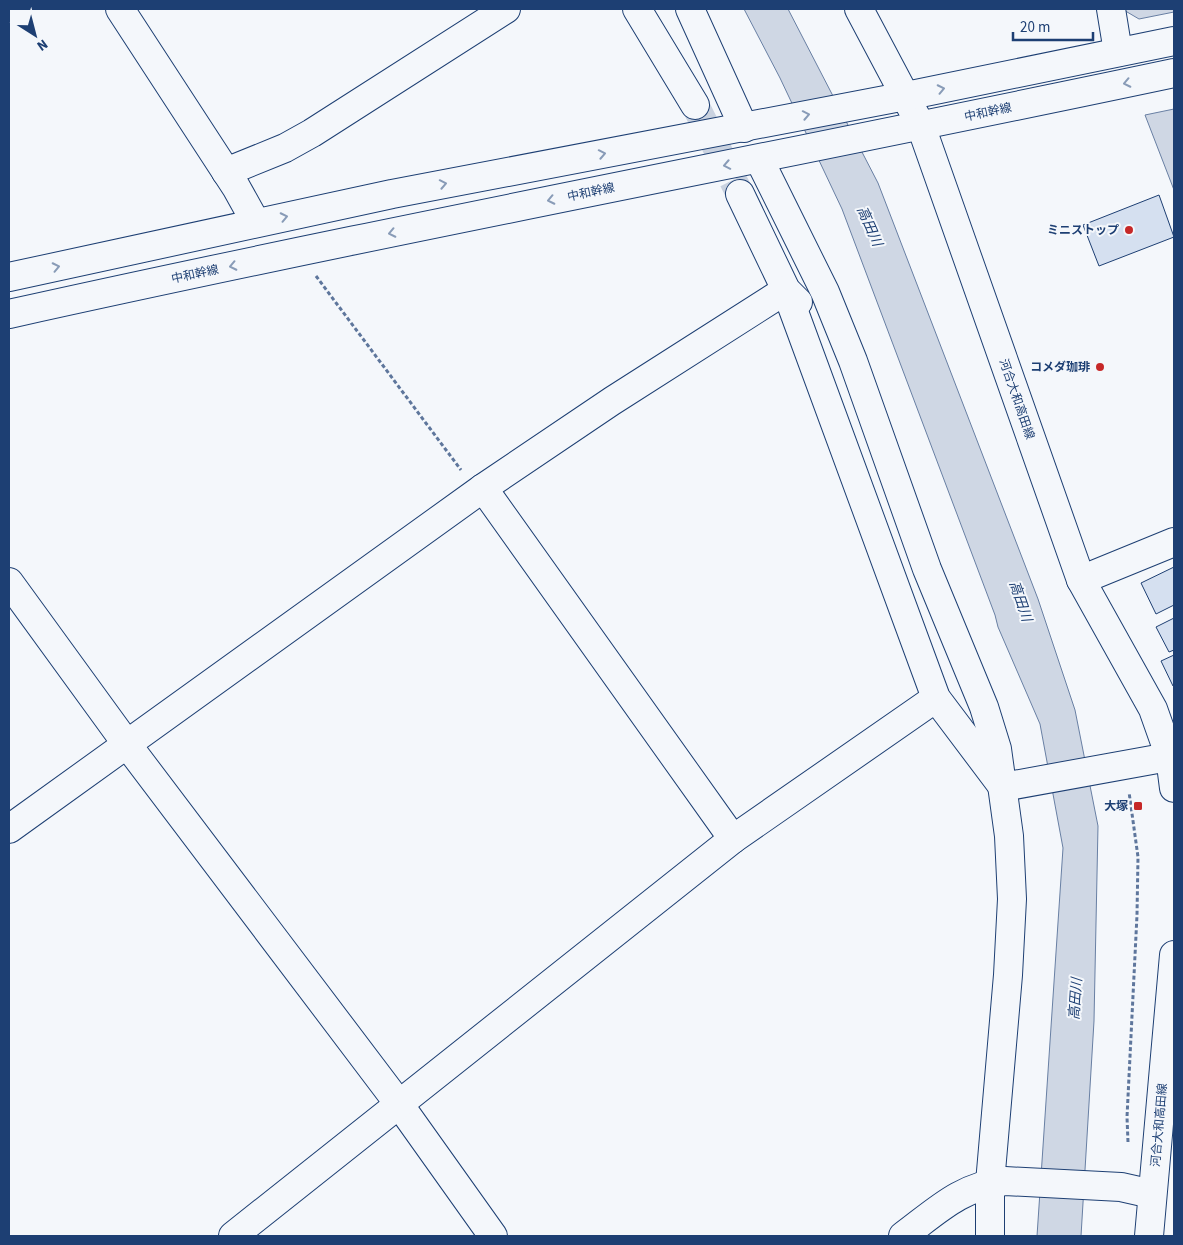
<svg xmlns="http://www.w3.org/2000/svg" width="1183" height="1245" viewBox="0 0 1183 1245" font-family="'Source Sans 3','Noto Sans JP',sans-serif">
  <style>
    .water { fill: #cfd7e4; stroke: #687fa3 }
    .building { fill: #d5e0f0; stroke: #1d3f73 }
    .lines { fill: none; stroke-linecap: round; stroke-linejoin: round }
    .minor-tunnel { stroke: #c9d2e0; stroke-width: 28; stroke-dasharray: 28 14; stroke-linecap: butt }
    .minor-casing { stroke: #1d3f73; stroke-width: 30 }
    .major-casing { stroke: #1d3f73; stroke-width: 30 }
    .path { stroke: #5e769c; stroke-width: 3; stroke-dasharray: 4 2.5; stroke-linecap: butt }
    .minor { stroke: #f4f7fb; stroke-width: 28 }
    .major { stroke: #f4f7fb; stroke-width: 28 }
    .oneway { stroke: #889bb7 }
    .poi-dot { fill: #c62828; stroke: #f4f7fb; stroke-width: 2 }
    .labels { text-anchor: middle; stroke-width: 4; stroke-linejoin: round; paint-order: stroke }
    .street-label { font-size: 12px; fill: #1d3f73; stroke: #f4f7fb }
    .poi-label { font-size: 12px; font-weight: bold; fill: #1d3f73; stroke: #f4f7fb; text-anchor: end }
    .water-label { font-size: 14px; font-style: italic; fill: #1d3f73; stroke: #f4f7fb }
  </style>
  <rect width="100%" height="100%" fill="#f4f7fb"/>
  <!-- water -->
  <g class="water">
    <path d="M744,9H788L878,183L1038,599L1075,710L1098,826L1094,1021L1081,1236H1037L1063,848L1040,724L998,627L995,615L842,209L780,78Z"/>
    <path d="M1122,9H1174V12L1139,19Z"/>
    <path d="M1174,109V190L1145,115Z"/>
  </g>
  <!-- building -->
  <g class="building">
    <path d="M1159,195L1174,237L1099,266L1083,225Z"/>
    <path d="M1174,567V605L1156,614L1141,583Z"/>
    <path d="M1174,618V650L1169,652L1156,627Z"/>
    <path d="M1174,655V685L1173,686L1161,661Z"/>
  </g>
  <g class="lines">
    <!-- minor-tunnel -->
    <path class="minor-tunnel" d="M695,105L740,194"/>
    <defs>
      <g id="minor">
        <path d="M120,9L236,187L256,223"/>
        <path d="M637,9L695,105"/>
        <path d="M690,9L744,128"/>
        <path d="M1111,9L1118,52"/>
        <path d="M759,159L825,292L853,361L927,569L984,707L997,749L1009,836L1012,899L1008,975L990,1183V1236"/>
        <path d="M226,172L285,148L312,133L506,9"/>
        <path d="M740,194L786,290L798,302"/>
        <path d="M483,488L733,839"/>
        <path d="M1081,580L1174,542"/>
        <path d="M9,582L126,743L399,1104L493,1236"/>
        <path d="M9,829L483,488L612,401L786,290L936,698L1003,787L1174,756"/>
        <path d="M233,1236L733,839L936,698"/>
        <path d="M903,1236C938,1210 960,1187 1005,1181L1121,1187L1152,1194"/>
      </g>
      <g id="major">
        <path d="M859,9L921,126L1081,580L1153,709L1170,757L1174,788"/>
        <path d="M9,277L392,194L906,96L1174,41"/>
        <path d="M9,314C396,228 786,155 1174,73"/>
        <path d="M1149,1236L1174,955"/>
      </g>
    </defs>
    <!-- minor casing -->
    <use href="#minor" class="minor-casing"/>
    <!-- major casing -->
    <use href="#major" class="major-casing"/>
    <!-- path -->
    <g class="path">
      <path d="M316,276L461,470"/>
      <path d="M1128,1142L1127,1117L1137,915L1138,857L1129,792"/>
    </g>
    <!-- minor -->
    <use href="#minor" class="minor"/>
    <!-- major -->
    <use href="#major" class="major"/>
  </g>
  <!-- one-way arrows -->
  <defs><path id="oneway-chevron" d="M-2-3.5L2.5 0L-2 3.5" fill="none" stroke-width="1.6" stroke-linecap="round" stroke-linejoin="round" transform="scale(1.25)"/></defs>
  <g class="oneway">
    <use href="#oneway-chevron" transform="translate(1127 83) rotate(168)"/>
    <use href="#oneway-chevron" transform="translate(941 89) rotate(-12)"/>
    <use href="#oneway-chevron" transform="translate(806 115) rotate(-11)"/>
    <use href="#oneway-chevron" transform="translate(602 154) rotate(-11)"/>
    <use href="#oneway-chevron" transform="translate(727 165) rotate(169)"/>
    <use href="#oneway-chevron" transform="translate(443 184) rotate(-11)"/>
    <use href="#oneway-chevron" transform="translate(551 200) rotate(168)"/>
    <use href="#oneway-chevron" transform="translate(284 217) rotate(-12)"/>
    <use href="#oneway-chevron" transform="translate(392 233) rotate(168)"/>
    <use href="#oneway-chevron" transform="translate(233 266) rotate(168)"/>
    <use href="#oneway-chevron" transform="translate(56 267) rotate(-12)"/>
  </g>
  <!-- markers -->
  <g class="poi-dot">
    <circle cx="1129" cy="230" r="5"/>
    <circle cx="1100" cy="367" r="5"/>
    <rect x="1133" y="801" width="10" height="10" rx="2.5"/>
  </g>
  <g class="labels">
    <!-- street labels -->
    <g class="street-label">
      <text transform="translate(988 112) rotate(-12)" y="4">中和幹線</text>
      <text transform="translate(591 192) rotate(-12)" y="4">中和幹線</text>
      <text transform="translate(195 274) rotate(-12)" y="4">中和幹線</text>
      <text transform="translate(1017 399) rotate(71)" y="4">河合大和高田線</text>
      <text transform="translate(1159 1125) rotate(-85)" y="4">河合大和高田線</text>
    </g>
    <!-- poi labels -->
    <g class="poi-label">
      <text x="1119" y="234">ミニストップ</text>
      <text x="1090" y="371">コメダ珈琲</text>
      <text x="1128" y="810">大塚</text>
    </g>
    <!-- water labels -->
    <g class="water-label">
      <text transform="translate(870 226) rotate(66)" y="5">高田川</text>
      <text transform="translate(1021 601) rotate(71)" y="5">高田川</text>
      <text transform="translate(1075 999) rotate(-86)" y="5">高田川</text>
    </g>
  </g>
  <!-- border -->
  <rect width="1183" height="1245" fill="none" stroke="#1d3f73" stroke-width="20"/>
  <!-- north arrow -->
  <g transform="translate(35 35) rotate(144)" stroke="#f4f7fb" stroke-width="4" paint-order="stroke">
  <path d="M0-4L9 19L0 12L-9 19Z" fill="#1d3f73"/>
  <text y="-8" font-size="14" font-weight="bold" text-anchor="middle" fill="#1d3f73">N</text>
  </g>
  <!-- scale -->
  <path d="M1013 32v8h80v-8" fill="none" stroke="#1d3f73" stroke-width="2.5"/>
  <text x="1020" y="32" font-size="15" fill="#1d3f73" stroke="#f4f7fb" stroke-width="4" paint-order="stroke">20 m</text>
</svg>
